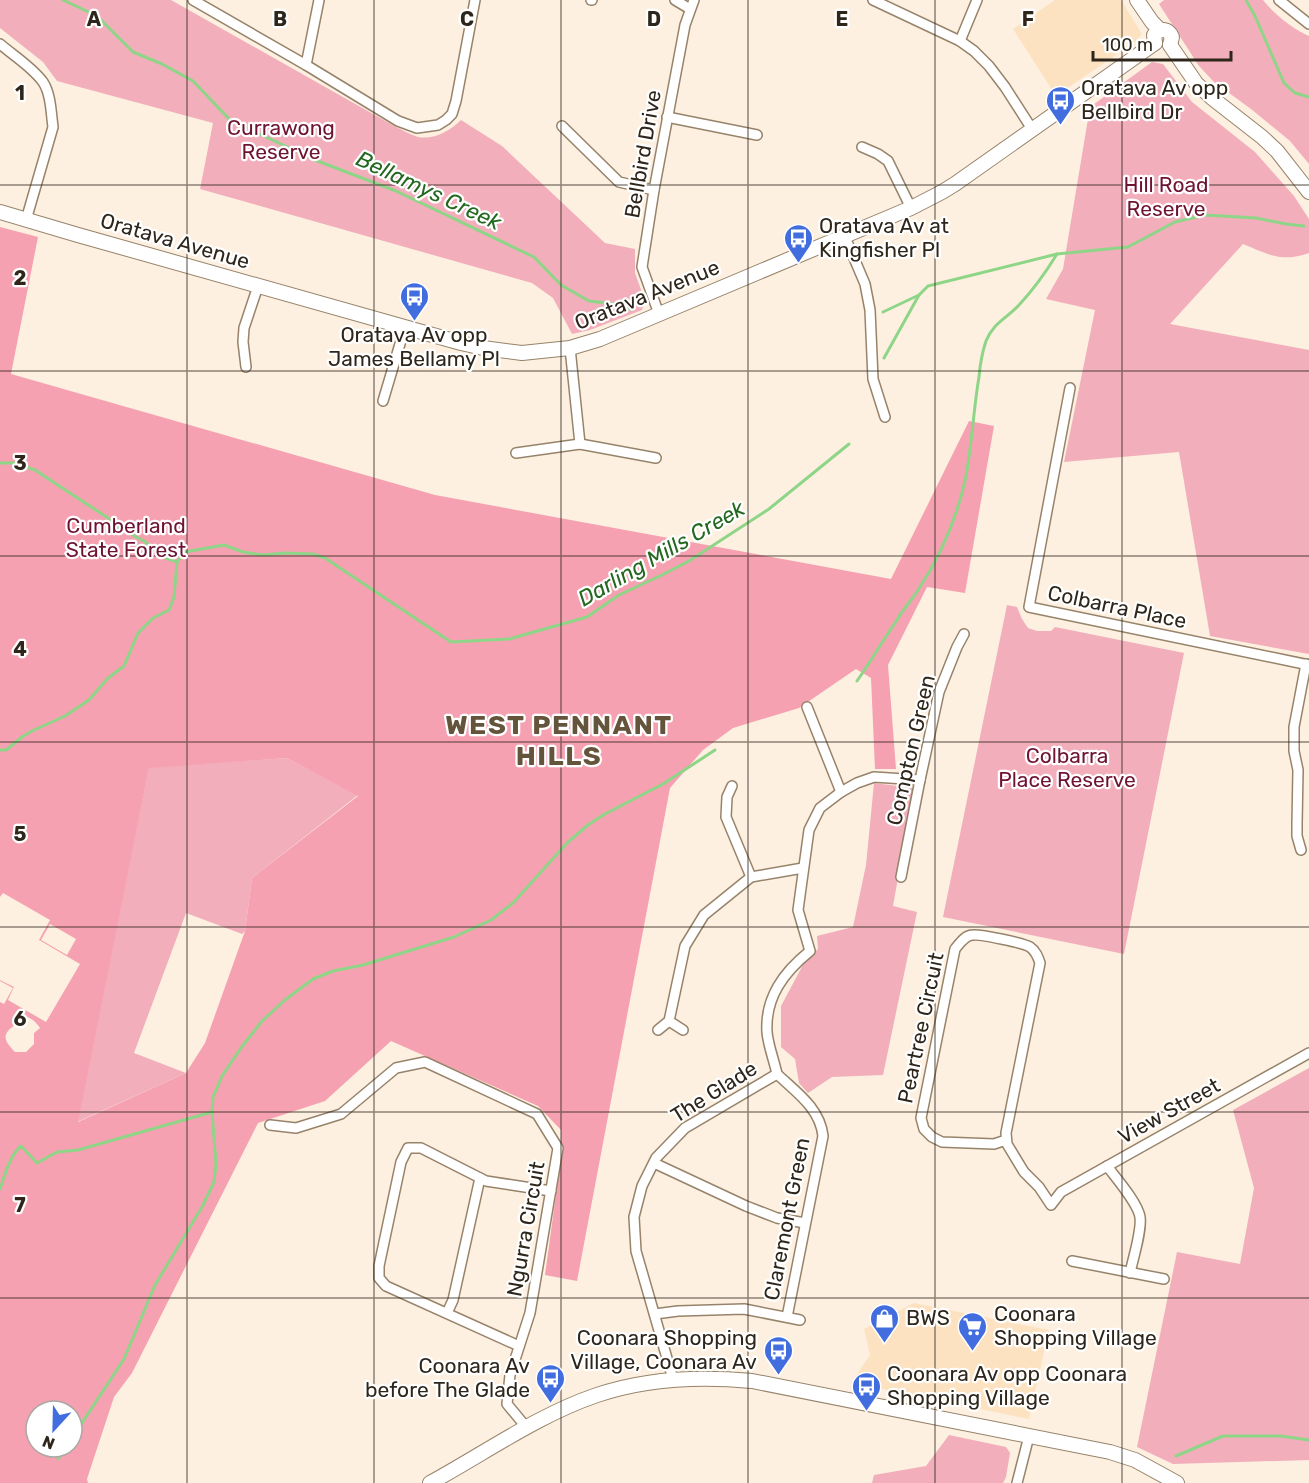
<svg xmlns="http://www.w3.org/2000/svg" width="1309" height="1483" viewBox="0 0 1309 1483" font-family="Rubik,sans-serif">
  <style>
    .built { fill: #fce2c0 }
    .green { fill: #f2aebb }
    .forest { fill: #f6a1b1; fill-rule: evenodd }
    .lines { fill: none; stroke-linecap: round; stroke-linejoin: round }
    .stream { stroke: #8ed588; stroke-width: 3 }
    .street-casing { stroke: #97836a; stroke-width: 12 }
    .secondary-casing { stroke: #97836a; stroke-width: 16 }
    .street { stroke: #fff; stroke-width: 9 }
    .secondary { stroke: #fff; stroke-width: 14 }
    .grid { fill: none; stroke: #2e261b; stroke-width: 1.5; stroke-opacity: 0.55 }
    .labels { text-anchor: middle; stroke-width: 4.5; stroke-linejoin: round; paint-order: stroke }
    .poi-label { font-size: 21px; fill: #2e261b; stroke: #fff; text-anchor: start }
    .park-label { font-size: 21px; fill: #6f1332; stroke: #fff }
    .street-label { font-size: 21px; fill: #2e261b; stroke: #fff }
    .water-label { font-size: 22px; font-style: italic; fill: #23681f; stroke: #fff }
    .district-label { font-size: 27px; font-weight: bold; letter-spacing: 1.5px; fill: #65543c; stroke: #fff }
    .grid-label { font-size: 20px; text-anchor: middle; font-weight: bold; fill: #2e261b; stroke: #fff; stroke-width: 4.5; stroke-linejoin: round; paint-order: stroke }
  </style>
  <rect width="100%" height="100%" fill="#fdf0e0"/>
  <!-- built -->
  <g class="built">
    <path d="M1055,0H1121L1142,34L1135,42L1056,96L1013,29Z"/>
    <path d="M914,1303L1049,1330L1029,1419L858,1384L853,1380L870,1355L864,1329Z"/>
  </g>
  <!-- green -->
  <g class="green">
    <path d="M0,0H171L396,127C403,130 411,135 418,137C434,140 450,131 461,120L502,146L605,243L635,249V273L645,301L642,310L590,330L572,334L553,298L532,283L200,189L213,123L57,81L43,62L0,28Z"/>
    <path d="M1164,0H1263C1274,14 1292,29 1309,36V164L1290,141L1251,109L1214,82L1199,66L1159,4Z"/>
    <path d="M1152,62L1163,64L1192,102L1255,152L1294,196L1309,219V253C1281,263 1268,254 1243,244L1170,324L1309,350V654L1210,636L1179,452L1064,462L1095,310L1046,299L1063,269L1090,107Z"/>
    <path d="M1007,605L1017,607L1022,619L1028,628L1037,631H1051L1055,627L1184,653L1124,954L943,917Z"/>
    <path d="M287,758L358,795L252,878L245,931L242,934L186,913L134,1053L186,1073L77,1122L149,767Z"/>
    <path d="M874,783L914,788L893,906L917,912L883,1075L832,1077L808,1093L799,1083L795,1059L781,1047V1006L805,961L818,949L817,936L853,927L866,865Z"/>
    <path d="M1309,1068V1460L1173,1464L1137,1447L1177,1252L1240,1264L1254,1188L1233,1110Z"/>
    <path d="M949,1435L1006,1447L1010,1453L1006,1477L1003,1483H872L874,1475L926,1466Z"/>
  </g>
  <!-- forest -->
  <path class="forest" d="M0,227L38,237L11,374L435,495L891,579L969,421L994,426L965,593L927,587L888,665L896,769H875L871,678L856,669L799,708L733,728L703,750L670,788L577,1281L545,1275L561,1158V1130L538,1106L391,1041L325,1101L258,1123L132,1373L114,1397L87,1479L88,1483H0V1002L4,1004L13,988L0,981V980L14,987L8,1000L46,1022L80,964L39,940L50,920L3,893L0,897ZM287,758L358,796L252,878L245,931L205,1043L186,1073L78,1122L149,768ZM50,924L76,939L67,955L41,940ZM18,1014C29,1017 34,1019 40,1028L34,1033V1044L26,1052H15C2,1039 2,1033 18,1023ZM36,1411H72V1447H36Z"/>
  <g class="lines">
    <!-- stream -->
    <g class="stream">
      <path d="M63,0L97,16L133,52L162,64L193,81L230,120L315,160L396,191L534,257L561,285L589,301L624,305L632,310"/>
      <path d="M1246,0L1255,16L1284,83L1295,93L1309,97"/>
      <path d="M883,312L919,295"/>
      <path d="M884,358L919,295L928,286L1057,254L1128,247L1175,222L1205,215L1256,218L1286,224L1304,226"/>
      <path d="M0,463H15L35,470L108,518L119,528L144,541L163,557L177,562"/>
      <path d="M177,562L185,552L224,545L243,552L263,555L285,553L313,554L325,558L451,642L509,639L587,617L619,595L662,575L689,561L769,509L849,444"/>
      <path d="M857,681C871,661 883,640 897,620C903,609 912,600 918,590C940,557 956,520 965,481C972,447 973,412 979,377C980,365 982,353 986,341C993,323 1007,318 1019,305C1034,289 1046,272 1057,254"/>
      <path d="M0,750H6L22,737L32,731L65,716L89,700L107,679L124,666L138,633L153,618L169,610L174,597L177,562"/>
      <path d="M0,1189C5,1175 10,1155 21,1146L37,1163L57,1152L78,1150L212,1112"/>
      <path d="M72,1438L124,1359L155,1285L202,1207L214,1182L216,1164L212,1112L213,1097L222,1076L241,1048L262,1021L285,1000L313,979L333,971L363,965L454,937L491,920L513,903L568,842L588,825L603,815L663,784L715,750"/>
      <path d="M1176,1456L1223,1436H1281L1309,1440"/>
      <path d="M58,1459L66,1447"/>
    </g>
    <defs>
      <g id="street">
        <path d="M193,0L306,65L398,121L417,128L438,125L446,120L452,114L456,101L475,0"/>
        <path d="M591,0H592"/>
        <path d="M675,0L690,9"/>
        <path d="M873,0L960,41L974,51L989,66L1005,87L1032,129"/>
        <path d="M1279,0L1309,24"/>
        <path d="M960,41L977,0"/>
        <path d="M0,44C14,56 32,67 43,82C51,94 51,113 53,127L26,220"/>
        <path d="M306,65L319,0"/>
        <path d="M667,117L757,135"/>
        <path d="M562,126L619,182L654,190"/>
        <path d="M862,147L878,154L888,161L911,208"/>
        <path d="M845,237L865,284L870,310L873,379L885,417"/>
        <path d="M659,314L642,267L654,190L685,25L694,0"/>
        <path d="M570,348L580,444"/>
        <path d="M246,367L243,342L244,328L258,286"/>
        <path d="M1070,388L1029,607L1309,665"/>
        <path d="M383,401L405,327"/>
        <path d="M516,453L580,444L656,458"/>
        <path d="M807,707L841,792"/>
        <path d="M732,786L727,797L726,817L751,877"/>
        <path d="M1301,850L1297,836V824L1298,770L1294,751V727L1306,664"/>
        <path d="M901,877L920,780L939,692L957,647L964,634"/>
        <path d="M669,1021L683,1030"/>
        <path d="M658,1030L669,1021L685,946L704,915L751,877L803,868"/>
        <path d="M777,1074C774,1060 768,1045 767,1032C765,997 784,972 810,951L798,910L809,830L820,808L841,792L857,783L874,777L920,780"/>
        <path d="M777,1074C796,1092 820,1108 823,1136L787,1317"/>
        <path d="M270,1125L296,1128L341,1114L396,1068L425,1062L537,1114L558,1148L530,1313L510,1375L507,1404L527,1428"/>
        <path d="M1006,1140L994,1144L942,1142L932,1137L924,1129L921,1118L955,949C960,943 965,935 973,935C980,934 1024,943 1030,947C1036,951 1038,957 1040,963L1006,1133L1007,1144L1024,1172L1039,1187L1051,1205L1061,1192L1309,1053"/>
        <path d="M654,1163L746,1206L777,1218L805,1223"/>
        <path d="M1107,1166C1116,1178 1138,1203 1140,1217C1142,1231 1133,1258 1130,1273"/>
        <path d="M1072,1261L1164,1279"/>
        <path d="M447,1313L453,1300L480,1178"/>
        <path d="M655,1314L678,1311L744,1309L800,1320"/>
        <path d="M519,1346L386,1286L379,1278V1266L401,1162L408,1148H421L486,1181L551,1191"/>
        <path d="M673,1379L636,1251L634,1217L642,1186L656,1158L685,1128L777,1074"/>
        <path d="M1017,1483L1029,1436"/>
      </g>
      <g id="secondary">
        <path d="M1137,0L1152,22L1160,30"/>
        <path d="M1155,43L1154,35C1160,28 1168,28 1172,37L1170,45"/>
        <path d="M1170,45L1196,83L1212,98L1262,137L1277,151L1309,192"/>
        <path d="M0,212L78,235L461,343L483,348L522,353L570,348L600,339L911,208L942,192L955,184L1155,43"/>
        <path d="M430,1483C485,1453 538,1415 597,1395C647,1378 700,1376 752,1381L1110,1452L1135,1460L1177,1483"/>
      </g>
    </defs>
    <!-- street casing -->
    <use href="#street" class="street-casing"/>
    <!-- secondary casing -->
    <use href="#secondary" class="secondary-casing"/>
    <!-- street -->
    <use href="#street" class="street"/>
    <!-- secondary -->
    <use href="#secondary" class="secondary"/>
  </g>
  <!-- grid -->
  <path class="grid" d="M187,0V1483M374,0V1483M561,0V1483M748,0V1483M935,0V1483M1122,0V1483M0,185H1309M0,371H1309M0,556H1309M0,742H1309M0,927H1309M0,1112H1309M0,1298H1309"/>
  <!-- icons -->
  <defs>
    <symbol id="bus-pin" viewBox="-11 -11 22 30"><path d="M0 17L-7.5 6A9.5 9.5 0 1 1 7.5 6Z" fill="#426ddf" stroke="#fff"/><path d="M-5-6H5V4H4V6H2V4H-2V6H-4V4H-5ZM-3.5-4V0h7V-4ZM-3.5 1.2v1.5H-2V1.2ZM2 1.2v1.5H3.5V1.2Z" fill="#fff"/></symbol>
    <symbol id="shop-pin" viewBox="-11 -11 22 30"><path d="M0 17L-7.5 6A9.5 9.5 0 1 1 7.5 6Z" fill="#426ddf" stroke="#fff"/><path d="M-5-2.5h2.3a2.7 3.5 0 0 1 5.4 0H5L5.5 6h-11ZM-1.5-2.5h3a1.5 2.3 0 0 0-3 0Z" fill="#fff"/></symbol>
    <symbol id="supermarket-pin" viewBox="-11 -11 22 30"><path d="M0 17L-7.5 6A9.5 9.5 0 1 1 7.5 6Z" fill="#426ddf" stroke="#fff"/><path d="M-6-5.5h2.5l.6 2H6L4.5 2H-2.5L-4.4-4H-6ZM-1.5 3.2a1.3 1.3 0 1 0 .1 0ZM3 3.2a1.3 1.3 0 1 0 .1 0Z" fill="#fff"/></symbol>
  </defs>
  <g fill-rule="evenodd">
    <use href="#bus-pin" x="1044" y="84" width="33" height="45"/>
    <use href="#bus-pin" x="782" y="222" width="33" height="45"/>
    <use href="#bus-pin" x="398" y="280" width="33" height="45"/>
    <use href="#shop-pin" x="868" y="1302" width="33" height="45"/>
    <use href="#supermarket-pin" x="956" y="1310" width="33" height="45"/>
    <use href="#bus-pin" x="762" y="1334" width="33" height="45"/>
    <use href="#bus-pin" x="534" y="1362" width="33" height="45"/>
    <use href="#bus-pin" x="850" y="1370" width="33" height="45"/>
  </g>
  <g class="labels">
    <!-- poi labels -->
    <g class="poi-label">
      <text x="1081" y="95">Oratava Av opp<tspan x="1081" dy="24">Bellbird Dr</tspan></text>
      <text x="819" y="233">Oratava Av at<tspan x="819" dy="24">Kingfisher Pl</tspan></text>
      <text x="414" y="342" text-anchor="middle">Oratava Av opp<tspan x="414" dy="24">James Bellamy Pl</tspan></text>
      <text x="994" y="1321">Coonara<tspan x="994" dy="24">Shopping Village</tspan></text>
      <text x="906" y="1325">BWS</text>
      <text x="757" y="1345" text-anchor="end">Coonara Shopping<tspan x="757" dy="24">Village, Coonara Av</tspan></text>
      <text x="530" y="1373" text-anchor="end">Coonara Av<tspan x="530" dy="24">before The Glade</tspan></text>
      <text x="887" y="1381">Coonara Av opp Coonara<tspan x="887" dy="24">Shopping Village</tspan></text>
    </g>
    <!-- park labels -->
    <g class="park-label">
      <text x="281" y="135">Currawong<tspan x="281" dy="24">Reserve</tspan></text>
      <text x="1166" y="192">Hill Road<tspan x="1166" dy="24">Reserve</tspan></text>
      <text x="126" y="533">Cumberland<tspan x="126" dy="24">State Forest</tspan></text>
      <text x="1067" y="763">Colbarra<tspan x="1067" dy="24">Place Reserve</tspan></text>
    </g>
    <!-- street labels -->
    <g class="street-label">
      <text transform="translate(643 154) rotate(-80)" y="7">Bellbird Drive</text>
      <text transform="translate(175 241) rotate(16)" y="7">Oratava Avenue</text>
      <text transform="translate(647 295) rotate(-22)" y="7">Oratava Avenue</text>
      <text transform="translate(1117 607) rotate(12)" y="7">Colbarra Place</text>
      <text transform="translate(911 750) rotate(-77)" y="7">Compton Green</text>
      <text transform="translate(921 1028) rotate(-78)" y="7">Peartree Circuit</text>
      <text transform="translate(714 1092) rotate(-32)" y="7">The Glade</text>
      <text transform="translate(1169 1111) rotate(-29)" y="7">View Street</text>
      <text transform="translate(787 1219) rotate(-79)" y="7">Claremont Green</text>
      <text transform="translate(526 1229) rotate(-80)" y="7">Ngurra Circuit</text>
    </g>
    <!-- water labels -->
    <g class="water-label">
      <text transform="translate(429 190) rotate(25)" y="8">Bellamys Creek</text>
      <text transform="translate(661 553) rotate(-30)" y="8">Darling Mills Creek</text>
    </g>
    <!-- district labels -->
    <g class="district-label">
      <text x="559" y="734">WEST PENNANT<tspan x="559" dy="31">HILLS</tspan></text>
    </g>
  </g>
  <g class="grid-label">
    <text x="94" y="26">A</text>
    <text x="280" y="26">B</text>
    <text x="467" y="26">C</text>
    <text x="654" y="26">D</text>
    <text x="842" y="26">E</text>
    <text x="1028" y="26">F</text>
    <text x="20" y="100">1</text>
    <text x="20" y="285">2</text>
    <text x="20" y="470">3</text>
    <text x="20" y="656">4</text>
    <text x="20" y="841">5</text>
    <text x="20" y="1026">6</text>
    <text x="20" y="1212">7</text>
  </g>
  <!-- north arrow -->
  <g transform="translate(54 1429) rotate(202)"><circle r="28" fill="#ffffff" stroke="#aba8a4" stroke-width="1.5"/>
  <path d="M0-4.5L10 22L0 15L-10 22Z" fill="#426ddf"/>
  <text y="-9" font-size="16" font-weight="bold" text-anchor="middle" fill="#2e261b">N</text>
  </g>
  <!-- scale -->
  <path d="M1093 51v9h138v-9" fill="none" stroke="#2e261b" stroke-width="3"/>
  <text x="1102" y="51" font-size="18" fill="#2e261b" stroke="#ffffff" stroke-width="4.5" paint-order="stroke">100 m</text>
</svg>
